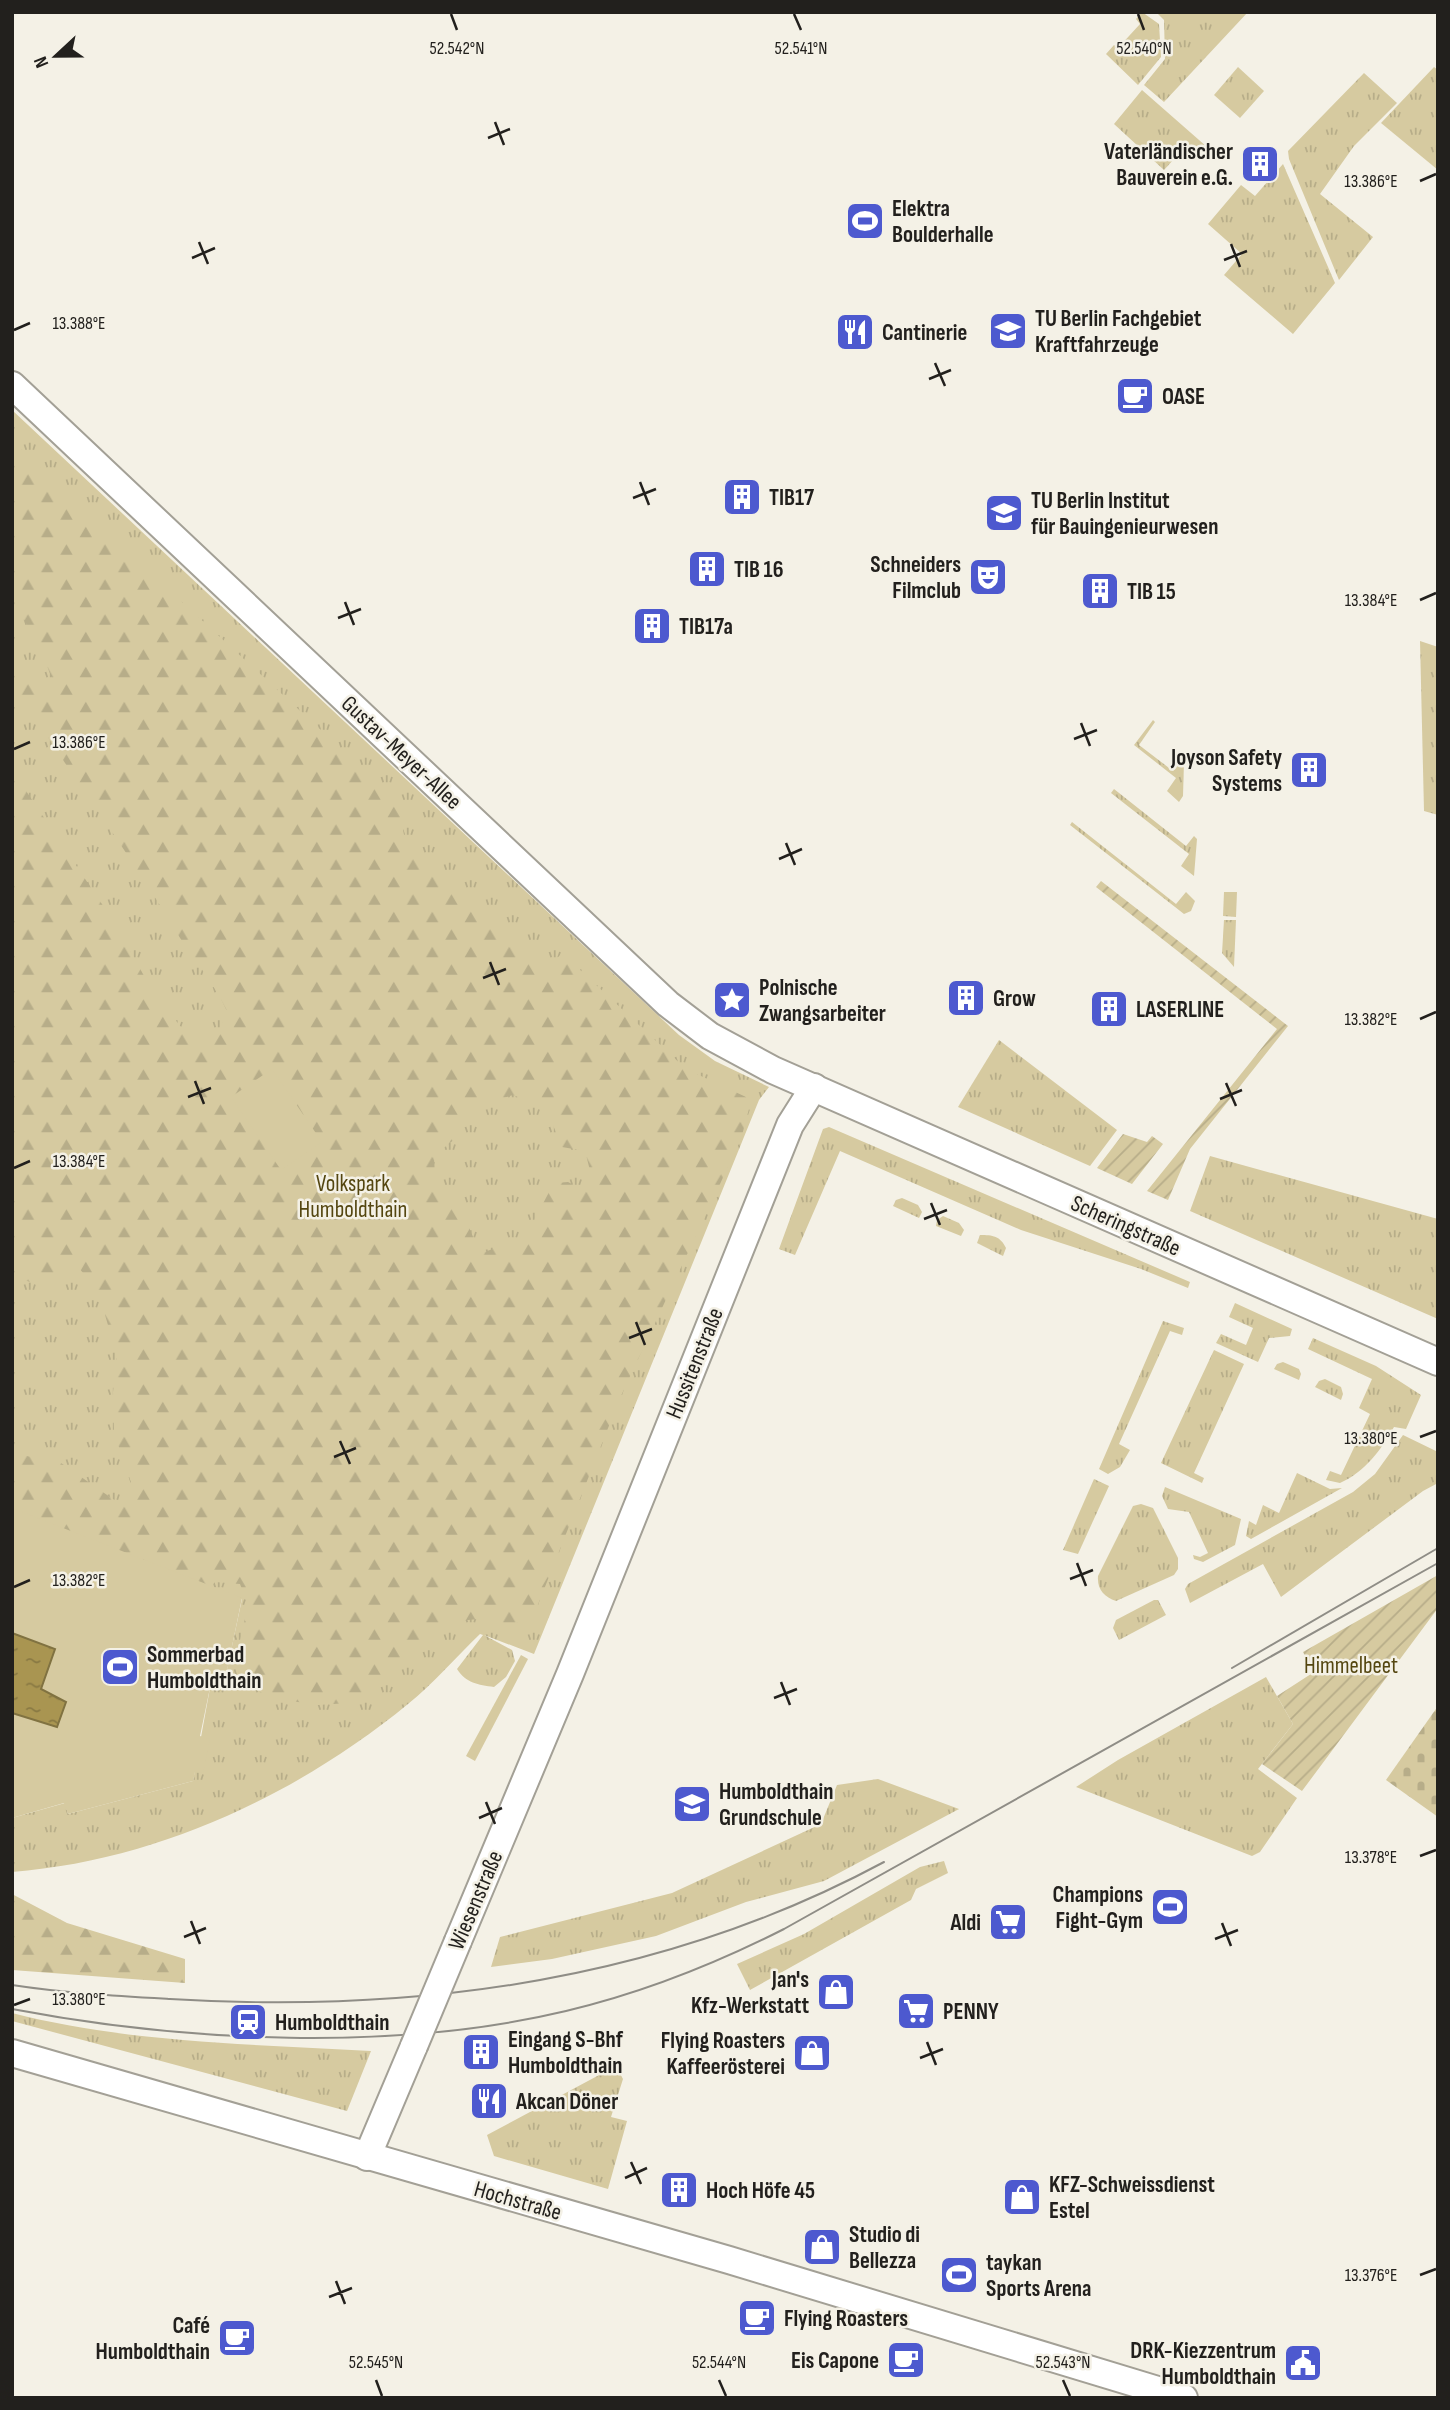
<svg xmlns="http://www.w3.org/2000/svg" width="1450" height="2410" viewBox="0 0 1450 2410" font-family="'Sofia Sans Condensed',sans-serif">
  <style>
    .grass { fill: url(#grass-tufts) }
    .forest { fill: url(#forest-firs); fill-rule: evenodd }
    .cemetery { fill: url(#cemetery-stones) }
    .garden { fill: url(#garden-furrows) }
    .pitch { fill: #d6caa0 }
    .water { fill: url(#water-ripples); stroke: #807241; stroke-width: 2 }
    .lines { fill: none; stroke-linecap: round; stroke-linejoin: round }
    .secondary-casing { stroke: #a3a096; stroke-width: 30 }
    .secondary { stroke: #fff; stroke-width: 26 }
    .tram { stroke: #8f8d86; stroke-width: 2 }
    .secondary-bridge-casing { stroke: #a3a096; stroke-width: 30; stroke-linecap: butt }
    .secondary-bridge { stroke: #fff; stroke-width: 26 }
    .ticks { fill: none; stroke: #22201d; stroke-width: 2.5 }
    .labels { text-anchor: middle; stroke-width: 5; stroke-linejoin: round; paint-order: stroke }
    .poi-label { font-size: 23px; font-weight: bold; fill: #22201d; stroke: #f4f1e6; text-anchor: start }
    .street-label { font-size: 23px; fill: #22201d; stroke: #f4f1e6 }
    .park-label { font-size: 23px; fill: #544610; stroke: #f4f1e6 }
    .ticks-label { font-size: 18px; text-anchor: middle; fill: #22201d; stroke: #f4f1e6; stroke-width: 5; stroke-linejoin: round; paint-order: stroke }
  </style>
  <defs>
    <pattern id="grass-tufts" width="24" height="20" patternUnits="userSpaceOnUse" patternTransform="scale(1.75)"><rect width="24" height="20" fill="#d6caa0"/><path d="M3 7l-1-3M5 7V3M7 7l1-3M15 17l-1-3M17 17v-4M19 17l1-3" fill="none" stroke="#b7ad89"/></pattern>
    <pattern id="forest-firs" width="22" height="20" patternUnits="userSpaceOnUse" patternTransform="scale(1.75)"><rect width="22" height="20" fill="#d6caa0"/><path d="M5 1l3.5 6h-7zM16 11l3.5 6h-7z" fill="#b7ad89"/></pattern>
    <pattern id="cemetery-stones" width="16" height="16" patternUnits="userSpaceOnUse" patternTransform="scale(1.75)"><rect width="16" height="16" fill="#d6caa0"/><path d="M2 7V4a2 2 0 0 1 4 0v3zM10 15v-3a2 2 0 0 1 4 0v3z" fill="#b7ad89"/></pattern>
    <pattern id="garden-furrows" width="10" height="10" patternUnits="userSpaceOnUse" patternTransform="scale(1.75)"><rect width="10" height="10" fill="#d6caa0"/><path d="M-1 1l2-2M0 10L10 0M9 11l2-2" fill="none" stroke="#b7ad89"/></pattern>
    <pattern id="water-ripples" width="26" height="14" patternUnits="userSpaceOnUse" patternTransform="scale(1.75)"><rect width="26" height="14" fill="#a99551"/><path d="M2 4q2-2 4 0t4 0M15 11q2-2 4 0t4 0" fill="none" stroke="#897943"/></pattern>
  </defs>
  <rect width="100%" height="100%" fill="#f4f1e6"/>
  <!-- grass -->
  <g class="grass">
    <path d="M1142,12L1159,24L1161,57L1138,85L1106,54L1114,45L1118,48L1140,24L1136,19Z"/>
    <path d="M1156,12H1248L1164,102L1144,85L1165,59L1164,20Z"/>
    <path d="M1238,67L1264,91L1240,118L1214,95Z"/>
    <path d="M1434,67L1438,70V170L1381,123Z"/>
    <path d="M1364,73L1397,103L1354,146L1320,194L1373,237L1339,280L1289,159L1288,151Z"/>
    <path d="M1142,90L1207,147L1197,158L1185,147L1164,170L1114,124Z"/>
    <path d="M1283,164L1335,283L1293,334L1224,275L1242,254L1208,224L1241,185L1255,196Z"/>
    <path d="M12,410L679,1035L715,1061L769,1087L759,1100L534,1654L484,1635L512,1650L515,1661L506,1677L494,1687C478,1685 466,1683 457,1669L483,1635L480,1634C456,1657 434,1683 408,1704C297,1795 156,1861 12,1872V1818L65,1803L68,1814L193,1781L212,1677L225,1679L242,1599L12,1508Z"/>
    <path d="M1420,641L1438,647V815L1424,811Z"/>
    <path d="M1153,720L1155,722L1139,745L1173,771L1182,760L1184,762L1183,796L1179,802L1167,791L1176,778L1134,745Z"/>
    <path d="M1114,789L1186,846L1194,836L1197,839L1194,876L1181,866L1189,854L1111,793Z"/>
    <path d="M1072,822L1176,904L1186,892L1195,901L1191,911L1184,914L1070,825Z"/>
    <path d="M1224,892H1237L1236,917L1223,916Z"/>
    <path d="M1224,920H1236L1234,967L1222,953Z"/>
    <path d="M999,1040L1117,1130L1090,1166L958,1107Z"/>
    <path d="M829,1127L1190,1282L1188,1288L1141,1269L1021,1230L840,1151L795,1255L779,1249L823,1129Z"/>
    <path d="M1210,1156L1438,1219V1319L1190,1211Z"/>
    <path d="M902,1198L918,1205L922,1212L919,1218L893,1206L896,1200Z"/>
    <path d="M943,1216L959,1223L964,1230L961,1236L936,1226L937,1220Z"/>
    <path d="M980,1235C993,1235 1000,1236 1006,1248L1003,1256L977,1243Z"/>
    <path d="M1235,1303L1292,1329L1290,1336L1269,1338L1258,1362L1216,1343L1221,1334L1246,1345L1253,1328L1229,1317Z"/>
    <path d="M1163,1321L1184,1328L1182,1335L1170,1331L1119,1444L1130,1450L1120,1467L1108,1474L1099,1469Z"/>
    <path d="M1313,1338L1376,1366L1421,1395L1406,1429L1394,1427C1381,1450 1365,1472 1340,1483L1326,1480L1330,1471L1341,1475L1370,1414L1359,1408L1372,1379L1308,1349Z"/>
    <path d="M1214,1350L1244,1364L1194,1473L1204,1478L1202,1483L1161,1463Z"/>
    <path d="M1283,1362L1299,1369L1301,1374L1299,1380L1274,1369L1277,1364Z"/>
    <path d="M1325,1379L1341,1387L1343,1394L1341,1400L1315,1387L1319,1381Z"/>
    <path d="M1403,1435L1438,1452V1483L1423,1491L1281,1597L1263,1564L1190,1603L1185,1589L1188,1584L1353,1492L1375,1474Z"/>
    <path d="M1297,1473L1330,1489L1342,1488L1251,1539L1246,1536L1249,1521L1256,1525L1263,1505L1279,1513Z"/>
    <path d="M1094,1479L1109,1486L1078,1554L1063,1550Z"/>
    <path d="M1165,1487L1241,1519L1235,1545L1203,1562L1194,1559L1193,1555L1200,1557L1208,1553L1189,1512L1168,1509L1162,1496Z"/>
    <path d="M1141,1504L1153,1508L1178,1558V1569L1174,1575L1116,1601C1104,1597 1097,1589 1098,1576L1133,1506Z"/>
    <path d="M1154,1600H1158L1166,1615L1119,1640L1113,1628L1116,1620Z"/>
    <path d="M1266,1677L1293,1724L1258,1769L1297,1798L1260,1852L1252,1856L1076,1787L1118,1760Z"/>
    <path d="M878,1779L959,1809L824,1881L746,1902L656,1936L552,1959L491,1967L500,1937L672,1893L821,1824L837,1785Z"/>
    <path d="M944,1861L948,1873L916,1889L911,1900L750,1990L737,1964L804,1934L920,1867Z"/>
    <path d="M12,2013C129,2043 251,2044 371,2051L347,2111L12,2021Z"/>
    <path d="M616,2066L623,2079L611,2117L627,2121L608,2189L494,2156L487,2135Z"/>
  </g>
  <!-- forest -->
  <g class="forest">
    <path d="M12,440L155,577L413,815L403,830L406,844L503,937L548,968L562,953L686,1069L746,1097L750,1105L741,1139L620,1398L535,1612L513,1625L478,1619L458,1621L363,1702L318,1705L278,1699L239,1683L237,1654L248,1605L240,1584L215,1582L204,1595L12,1546V1453L61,1463L120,1504L134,1491L114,1433L113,1392L117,1356L103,1308L89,1280L78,1267L60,1273L40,1286L12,1275V770L114,922L148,983L180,1026L198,1035L220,1028L227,1011C213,981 192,958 175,930C125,845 63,766 12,680V658L27,681L44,696L55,686L39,646L12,598ZM513,1095L546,1108L562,1147L585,1151L593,1182L587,1192L568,1182L555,1183C543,1199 537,1223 521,1235C511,1244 493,1248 480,1254L464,1215L445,1196L435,1177L434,1156L456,1138L468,1118L491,1102Z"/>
    <path d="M12,1894L67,1923L185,1959V1983L12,1970Z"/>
  </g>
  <!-- cemetery -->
  <path class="cemetery" d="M1438,1706V1817L1386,1780Z"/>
  <!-- garden -->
  <g class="garden">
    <path d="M1101,881L1288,1026L1190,1149L1168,1200L1147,1191L1277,1029L1096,887Z"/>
    <path d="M1123,1134L1147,1142L1152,1136L1163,1144L1132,1184L1097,1168Z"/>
    <path d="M1438,1575V1608L1302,1791L1262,1764L1293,1724L1277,1696L1314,1672L1303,1652Z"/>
  </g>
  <!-- pitch -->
  <g class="pitch">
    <path d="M272,1069L322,1142L281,1170L231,1097Z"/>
    <path d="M12,1508L242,1598L225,1680L212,1678L200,1736L210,1739L203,1773L195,1772L193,1781L68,1814L64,1803L12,1818Z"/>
    <path d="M521,1655L528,1659L475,1761L466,1756Z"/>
  </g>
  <!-- water -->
  <path class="water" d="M12,1633L55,1649L41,1689L66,1702L57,1727L12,1713Z"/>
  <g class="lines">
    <defs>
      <g id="secondary">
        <path d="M12,385L668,1004L710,1036L773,1070L1438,1362"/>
        <path d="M458,1941L570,1674L790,1125L814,1087"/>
        <path d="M12,2053L729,2260L1184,2398"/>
        <path d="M367,2157L414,2046"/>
      </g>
    </defs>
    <!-- secondary casing -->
    <use href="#secondary" class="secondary-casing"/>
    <!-- secondary -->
    <use href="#secondary" class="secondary"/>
    <!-- tram -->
    <g class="tram">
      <path d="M1232,1668L1438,1548"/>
      <path d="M12,1985C64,1993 118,1996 170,1999C418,2014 663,1981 884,1862"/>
      <path d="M12,2009C185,2042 394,2052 566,2011C642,1993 715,1964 784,1929L1438,1563"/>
    </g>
    <defs>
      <path id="secondary-bridge" d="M414,2046L458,1941"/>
    </defs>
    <!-- secondary-bridge casing -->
    <use href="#secondary-bridge" class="secondary-bridge-casing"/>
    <!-- secondary-bridge -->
    <use href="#secondary-bridge" class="secondary-bridge"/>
  </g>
  <!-- ticks -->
  <path class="ticks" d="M451,14L457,30M794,14L801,30M1138,14L1144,30M495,122L504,145M488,138L510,129M1420,181L1436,174M199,242L208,264M1231,244L1240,267M192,258L215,248M1224,260L1247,251M14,330L30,323M935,363L945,386M929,379L951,370M640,482L649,505M633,498L656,489M1420,600L1436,593M345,602L354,625M338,618L361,609M1081,723L1090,746M1074,739L1097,730M14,749L30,742M786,843L795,865M779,859L802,849M490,962L499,985M483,978L506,969M1420,1019L1436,1012M195,1081L204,1104M1226,1083L1236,1106M188,1097L211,1088M1220,1099L1242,1090M14,1168L30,1161M931,1203L940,1225M924,1219L947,1210M636,1322L645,1345M629,1338L652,1329M1420,1437L1436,1431M340,1441L350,1464M334,1457L356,1448M1077,1563L1086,1586M1070,1579L1093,1570M14,1587L30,1580M781,1682L790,1705M774,1698L797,1689M486,1802L495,1824M479,1818L502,1808M1420,1856L1436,1850M191,1921L200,1944M1222,1923L1231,1946M184,1937L206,1928M1215,1939L1238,1930M14,2005L30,1999M927,2042L936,2065M920,2058L943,2049M631,2162L641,2184M625,2178L647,2168M1420,2275L1436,2269M336,2281L345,2304M329,2297L352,2288M376,2380L382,2396M719,2380L726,2396M1063,2380L1070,2396"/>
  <!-- icons -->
  <defs>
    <symbol id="building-square" viewBox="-11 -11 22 22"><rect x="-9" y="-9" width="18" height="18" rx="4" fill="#4d59cf" stroke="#f4f1e6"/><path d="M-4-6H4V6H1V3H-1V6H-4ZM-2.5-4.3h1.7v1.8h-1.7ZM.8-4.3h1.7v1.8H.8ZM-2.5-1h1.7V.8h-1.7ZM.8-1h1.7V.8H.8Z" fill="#fff"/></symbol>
    <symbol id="stadium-square" viewBox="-11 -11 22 22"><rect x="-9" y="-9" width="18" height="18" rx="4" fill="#4d59cf" stroke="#f4f1e6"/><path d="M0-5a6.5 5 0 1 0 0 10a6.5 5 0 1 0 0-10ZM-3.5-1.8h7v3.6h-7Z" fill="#fff"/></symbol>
    <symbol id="university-square" viewBox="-11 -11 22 22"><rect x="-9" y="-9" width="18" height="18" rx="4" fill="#4d59cf" stroke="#f4f1e6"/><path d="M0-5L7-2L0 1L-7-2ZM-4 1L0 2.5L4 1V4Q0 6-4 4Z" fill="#fff"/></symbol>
    <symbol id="restaurant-square" viewBox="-11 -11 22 22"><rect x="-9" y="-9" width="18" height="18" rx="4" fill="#4d59cf" stroke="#f4f1e6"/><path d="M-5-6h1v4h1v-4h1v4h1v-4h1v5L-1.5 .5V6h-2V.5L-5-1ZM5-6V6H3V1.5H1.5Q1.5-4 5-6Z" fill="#fff"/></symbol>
    <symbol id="cafe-square" viewBox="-11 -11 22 22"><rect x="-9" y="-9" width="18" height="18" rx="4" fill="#4d59cf" stroke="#f4f1e6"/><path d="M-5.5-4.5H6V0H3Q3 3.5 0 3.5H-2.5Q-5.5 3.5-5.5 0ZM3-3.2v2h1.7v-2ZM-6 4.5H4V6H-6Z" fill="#fff"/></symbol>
    <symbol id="theatre-square" viewBox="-11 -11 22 22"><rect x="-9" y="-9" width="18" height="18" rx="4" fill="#4d59cf" stroke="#f4f1e6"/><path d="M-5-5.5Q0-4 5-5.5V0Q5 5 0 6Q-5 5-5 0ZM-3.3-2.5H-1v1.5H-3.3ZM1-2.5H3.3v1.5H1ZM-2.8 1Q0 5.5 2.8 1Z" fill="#fff"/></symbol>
    <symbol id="sight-square" viewBox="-11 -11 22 22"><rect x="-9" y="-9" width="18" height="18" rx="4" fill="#4d59cf" stroke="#f4f1e6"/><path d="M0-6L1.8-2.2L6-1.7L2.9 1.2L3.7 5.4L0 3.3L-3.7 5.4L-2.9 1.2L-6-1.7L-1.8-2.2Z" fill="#fff"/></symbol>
    <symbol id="school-square" viewBox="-11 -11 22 22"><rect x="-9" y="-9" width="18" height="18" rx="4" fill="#4d59cf" stroke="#f4f1e6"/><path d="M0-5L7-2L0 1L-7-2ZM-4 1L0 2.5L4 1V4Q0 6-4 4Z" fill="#fff"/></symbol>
    <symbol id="supermarket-square" viewBox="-11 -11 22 22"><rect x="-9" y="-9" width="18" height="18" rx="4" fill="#4d59cf" stroke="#f4f1e6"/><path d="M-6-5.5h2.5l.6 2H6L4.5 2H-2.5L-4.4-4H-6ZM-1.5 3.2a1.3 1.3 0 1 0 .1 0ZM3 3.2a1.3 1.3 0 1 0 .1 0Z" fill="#fff"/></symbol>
    <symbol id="shop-square" viewBox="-11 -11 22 22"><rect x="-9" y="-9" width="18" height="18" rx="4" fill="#4d59cf" stroke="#f4f1e6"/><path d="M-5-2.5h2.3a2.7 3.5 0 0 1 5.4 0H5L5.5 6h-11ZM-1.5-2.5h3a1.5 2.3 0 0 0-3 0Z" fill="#fff"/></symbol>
    <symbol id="station-square" viewBox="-11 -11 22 22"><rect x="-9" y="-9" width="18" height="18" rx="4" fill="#4d59cf" stroke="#f4f1e6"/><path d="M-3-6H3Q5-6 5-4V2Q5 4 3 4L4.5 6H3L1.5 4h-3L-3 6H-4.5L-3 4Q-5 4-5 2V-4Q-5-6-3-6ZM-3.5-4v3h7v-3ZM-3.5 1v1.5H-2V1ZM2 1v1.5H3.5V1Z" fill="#fff"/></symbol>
    <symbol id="civic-square" viewBox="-11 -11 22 22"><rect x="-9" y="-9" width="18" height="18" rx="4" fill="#4d59cf" stroke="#f4f1e6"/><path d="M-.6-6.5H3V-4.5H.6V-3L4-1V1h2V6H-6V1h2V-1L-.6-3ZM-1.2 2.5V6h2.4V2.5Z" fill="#fff"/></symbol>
  </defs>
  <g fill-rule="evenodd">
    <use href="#building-square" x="1238" y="142" width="44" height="44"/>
    <use href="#stadium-square" x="843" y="199" width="44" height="44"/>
    <use href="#university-square" x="986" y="309" width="44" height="44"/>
    <use href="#restaurant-square" x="833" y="310" width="44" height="44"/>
    <use href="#cafe-square" x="1113" y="374" width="44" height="44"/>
    <use href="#building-square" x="720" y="475" width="44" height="44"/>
    <use href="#university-square" x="982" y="491" width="44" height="44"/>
    <use href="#building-square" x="685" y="547" width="44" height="44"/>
    <use href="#theatre-square" x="966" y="555" width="44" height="44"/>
    <use href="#building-square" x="1078" y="569" width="44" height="44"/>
    <use href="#building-square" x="630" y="604" width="44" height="44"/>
    <use href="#building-square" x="1287" y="748" width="44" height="44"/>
    <use href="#building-square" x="944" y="976" width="44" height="44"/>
    <use href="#sight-square" x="710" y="978" width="44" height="44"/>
    <use href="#building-square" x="1087" y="987" width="44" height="44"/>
    <use href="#stadium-square" x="98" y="1645" width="44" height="44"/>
    <use href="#school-square" x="670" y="1782" width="44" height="44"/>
    <use href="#stadium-square" x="1148" y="1885" width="44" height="44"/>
    <use href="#supermarket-square" x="986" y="1900" width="44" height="44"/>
    <use href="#shop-square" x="814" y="1970" width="44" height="44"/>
    <use href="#supermarket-square" x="894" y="1989" width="44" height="44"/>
    <use href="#station-square" x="226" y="2000" width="44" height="44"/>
    <use href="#building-square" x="459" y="2030" width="44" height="44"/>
    <use href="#shop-square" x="790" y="2031" width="44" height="44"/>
    <use href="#restaurant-square" x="467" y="2079" width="44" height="44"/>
    <use href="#building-square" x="657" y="2168" width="44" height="44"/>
    <use href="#shop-square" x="1000" y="2175" width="44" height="44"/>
    <use href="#shop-square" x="800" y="2225" width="44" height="44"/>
    <use href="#stadium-square" x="937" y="2253" width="44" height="44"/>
    <use href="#cafe-square" x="735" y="2296" width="44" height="44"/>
    <use href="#cafe-square" x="215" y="2316" width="44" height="44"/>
    <use href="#cafe-square" x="884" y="2338" width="44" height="44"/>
    <use href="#civic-square" x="1281" y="2341" width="44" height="44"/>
  </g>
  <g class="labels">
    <!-- poi labels -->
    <g class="poi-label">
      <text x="1233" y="159" text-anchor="end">Vaterländischer<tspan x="1233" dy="26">Bauverein e.G.</tspan></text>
      <text x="892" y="216">Elektra<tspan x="892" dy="26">Boulderhalle</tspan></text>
      <text x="1035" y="326">TU Berlin Fachgebiet<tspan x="1035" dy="26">Kraftfahrzeuge</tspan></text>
      <text x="882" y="340">Cantinerie</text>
      <text x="1162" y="404">OASE</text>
      <text x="769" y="505">TIB17</text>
      <text x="1031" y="508">TU Berlin Institut<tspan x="1031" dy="26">für Bauingenieurwesen</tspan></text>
      <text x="961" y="572" text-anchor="end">Schneiders<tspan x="961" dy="26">Filmclub</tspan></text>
      <text x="734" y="577">TIB 16</text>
      <text x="1127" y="599">TIB 15</text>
      <text x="679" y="634">TIB17a</text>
      <text x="1282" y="765" text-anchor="end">Joyson Safety<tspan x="1282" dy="26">Systems</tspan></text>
      <text x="759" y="995">Polnische<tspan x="759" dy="26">Zwangsarbeiter</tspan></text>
      <text x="993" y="1006">Grow</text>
      <text x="1136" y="1017">LASERLINE</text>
      <text x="147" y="1662">Sommerbad<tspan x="147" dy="26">Humboldthain</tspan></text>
      <text x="719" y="1799">Humboldthain<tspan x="719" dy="26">Grundschule</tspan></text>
      <text x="1143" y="1902" text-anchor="end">Champions<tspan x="1143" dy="26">Fight-Gym</tspan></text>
      <text x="981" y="1930" text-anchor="end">Aldi</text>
      <text x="809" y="1987" text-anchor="end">Jan's<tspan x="809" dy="26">Kfz-Werkstatt</tspan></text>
      <text x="943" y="2019">PENNY</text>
      <text x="275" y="2030">Humboldthain</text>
      <text x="508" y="2047">Eingang S-Bhf<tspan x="508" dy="26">Humboldthain</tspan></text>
      <text x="785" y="2048" text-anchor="end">Flying Roasters<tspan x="785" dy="26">Kaffeerösterei</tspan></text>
      <text x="516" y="2109">Akcan Döner</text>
      <text x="1049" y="2192">KFZ-Schweissdienst<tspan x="1049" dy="26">Estel</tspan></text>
      <text x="706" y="2198">Hoch Höfe 45</text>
      <text x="849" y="2242">Studio di<tspan x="849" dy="26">Bellezza</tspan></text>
      <text x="986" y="2270">taykan<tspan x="986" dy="26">Sports Arena</tspan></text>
      <text x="784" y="2326">Flying Roasters</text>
      <text x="210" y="2333" text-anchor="end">Café<tspan x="210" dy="26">Humboldthain</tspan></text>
      <text x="1276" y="2358" text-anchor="end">DRK-Kiezzentrum<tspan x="1276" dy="26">Humboldthain</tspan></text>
      <text x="879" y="2368" text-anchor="end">Eis Capone</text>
    </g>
    <!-- street labels -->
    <g class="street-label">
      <text transform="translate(402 752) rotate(43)" y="8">Gustav-Meyer-Allee</text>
      <text transform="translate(1126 1225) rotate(24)" y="8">Scheringstraße</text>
      <text transform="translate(694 1363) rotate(-68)" y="8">Hussitenstraße</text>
      <text transform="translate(475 1900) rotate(-67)" y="8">Wiesenstraße</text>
      <text transform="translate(518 2200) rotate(16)" y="8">Hochstraße</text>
    </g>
    <!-- park labels -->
    <g class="park-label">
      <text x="353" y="1191">Volkspark<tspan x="353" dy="26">Humboldthain</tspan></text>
      <text x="1351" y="1673">Himmelbeet</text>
    </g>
  </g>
  <g class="ticks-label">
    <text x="457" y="54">52.542°N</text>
    <text x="801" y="54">52.541°N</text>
    <text x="1144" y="54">52.540°N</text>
    <text x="1371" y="187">13.386°E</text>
    <text x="79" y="329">13.388°E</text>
    <text x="1371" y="606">13.384°E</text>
    <text x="79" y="748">13.386°E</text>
    <text x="1371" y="1025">13.382°E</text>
    <text x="79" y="1167">13.384°E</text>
    <text x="1371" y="1444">13.380°E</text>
    <text x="79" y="1586">13.382°E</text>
    <text x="1371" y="1863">13.378°E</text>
    <text x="79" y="2005">13.380°E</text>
    <text x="1371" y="2281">13.376°E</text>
    <text x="376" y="2368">52.545°N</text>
    <text x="719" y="2368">52.544°N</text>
    <text x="1063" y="2368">52.543°N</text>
  </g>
  <!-- border -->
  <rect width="1450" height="2410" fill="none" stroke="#22201d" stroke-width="28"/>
  <!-- north arrow -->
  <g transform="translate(56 56) rotate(248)" stroke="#f4f1e6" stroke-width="5" paint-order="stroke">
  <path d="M0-5L12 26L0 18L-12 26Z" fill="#22201d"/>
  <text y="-10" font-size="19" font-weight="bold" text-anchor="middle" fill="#22201d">N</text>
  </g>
</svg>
